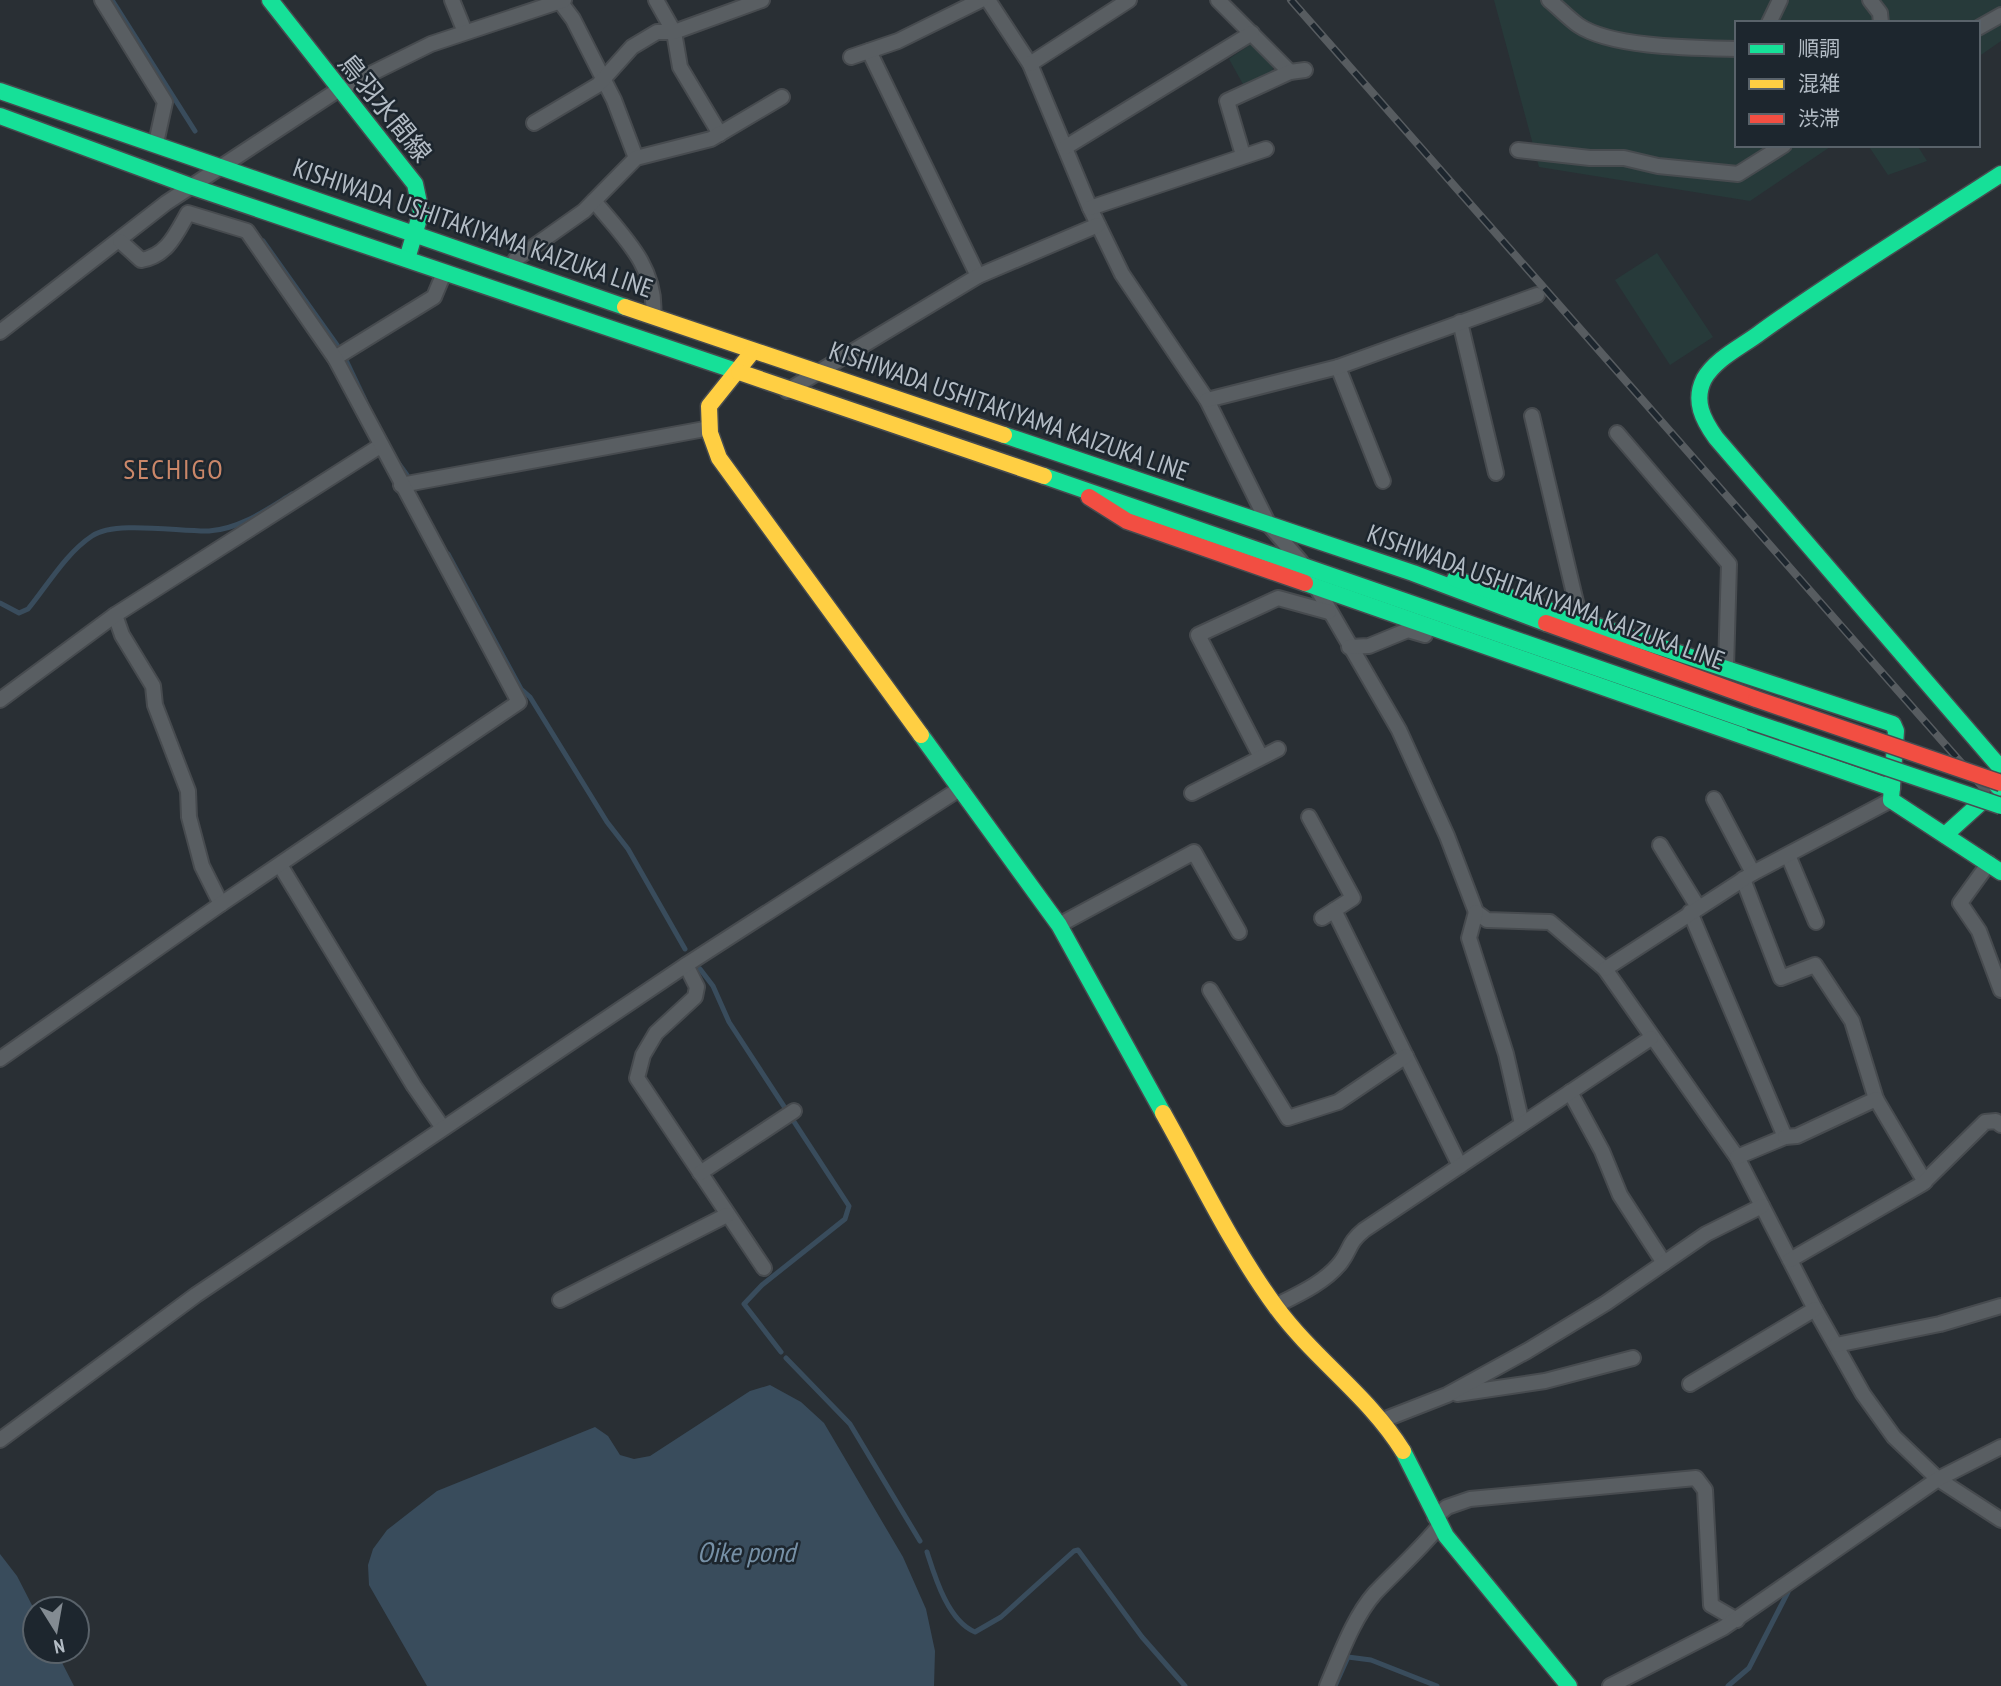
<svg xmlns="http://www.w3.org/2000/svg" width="2001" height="1686" viewBox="0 0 2001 1686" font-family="'PT Sans Narrow','Noto Sans JP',sans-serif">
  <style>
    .green { fill: #273a3a }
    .water { fill: #394c5c }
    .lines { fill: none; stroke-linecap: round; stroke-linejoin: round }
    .stream { stroke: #394c5c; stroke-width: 5 }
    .street-casing { stroke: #474b4f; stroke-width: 18 }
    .fast-casing { stroke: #474b4f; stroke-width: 19 }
    .slow-casing { stroke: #474b4f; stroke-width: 19 }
    .jam-casing { stroke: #474b4f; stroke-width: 19 }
    .street { stroke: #595e62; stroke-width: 14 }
    .fast { stroke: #16e098; stroke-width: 16 }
    .slow { stroke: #ffcf43; stroke-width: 16 }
    .jam { stroke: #f24e42; stroke-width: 16 }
    .rail-casing { stroke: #575c60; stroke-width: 8 }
    .rail { stroke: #1d262e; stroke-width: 5; stroke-dasharray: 16; stroke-linecap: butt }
    .fast-bridge-casing { stroke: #474c51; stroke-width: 19; stroke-linecap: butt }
    .jam-bridge-casing { stroke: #474c51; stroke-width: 19; stroke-linecap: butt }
    .fast-bridge { stroke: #16e098; stroke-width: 16 }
    .jam-bridge { stroke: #f24e42; stroke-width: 16 }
    .labels { text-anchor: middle; stroke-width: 5; stroke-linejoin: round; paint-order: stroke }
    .street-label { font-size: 26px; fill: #b3bcc5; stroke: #1d262e }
    .neighbourhood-label { font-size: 28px; letter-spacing: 2px; fill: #ca8769; stroke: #1d262e }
    .water-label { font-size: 28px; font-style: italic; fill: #7690a6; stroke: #1d262e }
  </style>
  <rect width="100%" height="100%" fill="#292f34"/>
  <!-- green -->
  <g class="green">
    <path d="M1494,0H2001V41L1978,57V23H1737V145H1833L1750,201L1539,167Z"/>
    <path d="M1251,44L1274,67L1271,73L1244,86L1229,59Z"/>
    <path d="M1868,145H1917L1927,161L1888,175Z"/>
    <path d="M1657,253L1713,337L1670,365L1615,280Z"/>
  </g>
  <!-- water -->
  <g class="water">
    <path d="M770,1385L801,1402L824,1423L903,1557L926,1609L935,1651L934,1686H427L369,1585L368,1565L373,1549L387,1530L437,1491L595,1427L608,1436L620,1455L634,1459L650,1456L750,1391Z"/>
    <path d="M0,1554L17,1576L35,1611V1651H56L74,1686H0Z"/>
  </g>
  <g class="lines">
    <!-- stream -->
    <g class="stream">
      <path d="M112,0L195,131"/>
      <path d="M263,241L337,345"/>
      <path d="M345,358L365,400"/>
      <path d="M399,464L407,475"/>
      <path d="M448,554L521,689L530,697L607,822L628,849L685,949"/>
      <path d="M0,603L19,613L28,609C47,586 66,553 92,536C115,520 180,532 209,531C240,529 266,510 292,494"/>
      <path d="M700,969L713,986L729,1022L849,1206L845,1219L762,1285L744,1304L781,1352"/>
      <path d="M786,1358L850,1424L920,1541"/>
      <path d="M927,1552C935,1577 948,1621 975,1632L1001,1617L1074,1551L1078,1550L1142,1637L1185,1686"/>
      <path d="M1335,1686L1348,1657L1371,1660L1437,1686"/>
      <path d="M1728,1686L1749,1668L1788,1592"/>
    </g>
    <defs>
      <g id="street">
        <path d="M102,0L165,102L156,143"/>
        <path d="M452,0L465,32"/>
        <path d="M656,0L674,32L680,67L720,134"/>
        <path d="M988,0L1030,64L1090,208L1122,274L1207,400L1269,525L1301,562"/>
        <path d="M1218,0L1290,72"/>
        <path d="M1549,0C1559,8 1568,18 1578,25C1611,48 1696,48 1737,49"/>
        <path d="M1870,0L1880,13L1881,23"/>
        <path d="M561,3L573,19L614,100L636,158"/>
        <path d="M1769,23L1780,0"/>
        <path d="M1978,28L2001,15"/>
        <path d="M869,51L978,276"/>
        <path d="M851,57L898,41L981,0"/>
        <path d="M1030,64L1129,0"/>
        <path d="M534,123L598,85L632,47L657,32H674L762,0"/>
        <path d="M1066,147L1252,33"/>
        <path d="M1518,150L1590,158H1624L1658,166L1738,174L1784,145"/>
        <path d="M1243,155L1227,101L1290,72L1305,70"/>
        <path d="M594,201C623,236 658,268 653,316"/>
        <path d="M1090,208L1266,149"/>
        <path d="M511,267L516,259L584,211L636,158L711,139L782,97"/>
        <path d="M1460,322L1496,473"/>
        <path d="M0,332L166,203L338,90L431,44L564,0"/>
        <path d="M335,358L434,297L444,273"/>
        <path d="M1338,367L1383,481"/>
        <path d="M787,391L978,276L1098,225"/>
        <path d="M1207,400L1338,367L1537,295"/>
        <path d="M1532,416L1580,619"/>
        <path d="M1617,433L1729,564L1726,668"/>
        <path d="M401,485L710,428"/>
        <path d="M1315,585L1399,730L1447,836L1476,912L1487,920L1550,922L1605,969L1737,1157L1815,1309L1863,1394L1894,1437L1938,1479L2001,1520"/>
        <path d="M115,615L122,635L153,686L155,705L188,791L189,817L202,866L221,904"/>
        <path d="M1349,647L1369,646L1408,630L1425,635"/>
        <path d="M0,700L115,615L380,446"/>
        <path d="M1261,757L1198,635L1278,598L1329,612"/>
        <path d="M1192,793L1278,749"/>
        <path d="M1714,799L1753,873"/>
        <path d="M1309,817L1353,898L1322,918"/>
        <path d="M1660,845L1698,907"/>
        <path d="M1788,855L1816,922"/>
        <path d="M1989,863L1960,903L1979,931L2001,990"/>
        <path d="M280,865L414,1086L443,1128"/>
        <path d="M1743,879L1781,978L1815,965L1852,1021L1876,1099"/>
        <path d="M1334,910L1460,1166"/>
        <path d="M1476,912L1469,938L1506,1054L1522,1124"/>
        <path d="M1690,912L1785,1137L1737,1157"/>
        <path d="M1059,925L1194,852L1239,932"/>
        <path d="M686,965L697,987L695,997L656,1033L643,1055L637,1078L764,1268"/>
        <path d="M1605,969L1753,873L1891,800"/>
        <path d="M1210,990L1288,1118L1338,1102L1406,1056"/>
        <path d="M0,1059L221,904L519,702L335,358L247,231L188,213C176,234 167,256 141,260L120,241"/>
        <path d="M1570,1092L1602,1151L1620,1195L1664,1263"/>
        <path d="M1785,1137L1797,1136L1876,1099L1925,1182"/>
        <path d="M700,1173L794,1111"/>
        <path d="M1790,1260L1922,1184L1985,1122L1996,1121L2001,1125"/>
        <path d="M560,1300L727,1215"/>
        <path d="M1275,1306C1297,1295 1326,1282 1341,1262C1351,1249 1348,1243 1364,1230L1651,1038"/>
        <path d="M1836,1345L1940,1324L2001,1306"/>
        <path d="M1690,1384L1815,1309"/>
        <path d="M1457,1394L1545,1381L1633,1358"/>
        <path d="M1383,1420L1447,1395L1527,1351L1606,1303L1706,1234L1762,1206"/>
        <path d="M0,1440L196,1295L686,965L961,788"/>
        <path d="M1435,1517L1447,1507L1470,1499L1696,1478L1705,1490L1711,1605L1737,1620"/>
        <path d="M1327,1686C1340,1656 1353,1618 1375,1593C1397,1570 1420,1550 1440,1525"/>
        <path d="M1610,1686L1723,1628L1938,1479L2001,1447"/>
      </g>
      <g id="fast">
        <path d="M270,0L415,184L421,212L407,259"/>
        <path d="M0,91L625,307"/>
        <path d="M0,116L190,186L739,372"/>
        <path d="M1004,435L1413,573L1546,623"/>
        <path d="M1044,476L1750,721"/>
        <path d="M1455,579L1893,724L1896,731L1891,800L2001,872"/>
        <path d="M1305,583L1892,788"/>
        <path d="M921,735L1059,925L1163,1113"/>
        <path d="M1998,765L1716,438C1703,420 1693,401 1704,379C1716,358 1743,346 1761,332C1839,276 1921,226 2001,174"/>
        <path d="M1945,835L1996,789"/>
        <path d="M1403,1451L1446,1536L1569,1686"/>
      </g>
      <g id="slow">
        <path d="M625,307L1004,435"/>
        <path d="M753,351L709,406L710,433L719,458L921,735"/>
        <path d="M739,372L1044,476"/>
        <path d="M1163,1113C1199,1177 1232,1247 1276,1307C1315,1360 1368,1395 1403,1451"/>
      </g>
      <g id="jam">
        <path d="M1089,497L1127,521L1305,583"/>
        <path d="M1546,623L1756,699"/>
      </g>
    </defs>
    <!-- street casing -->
    <use href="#street" class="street-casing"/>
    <!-- fast casing -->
    <use href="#fast" class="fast-casing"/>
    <!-- slow casing -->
    <use href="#slow" class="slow-casing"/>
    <!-- jam casing -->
    <use href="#jam" class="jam-casing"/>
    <!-- street -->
    <use href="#street" class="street"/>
    <!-- fast -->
    <use href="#fast" class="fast"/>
    <!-- slow -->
    <use href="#slow" class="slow"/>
    <!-- jam -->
    <use href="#jam" class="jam"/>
    <defs>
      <path id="rail" d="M1291,0L2001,808"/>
    </defs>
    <!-- rail casing -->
    <use href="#rail" class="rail-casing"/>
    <!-- rail -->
    <use href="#rail" class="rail"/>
    <defs>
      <path id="fast-bridge" d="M1750,721L2001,806"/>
      <path id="jam-bridge" d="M1756,699L2001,783"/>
    </defs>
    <!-- fast-bridge casing -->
    <use href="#fast-bridge" class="fast-bridge-casing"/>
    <!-- jam-bridge casing -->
    <use href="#jam-bridge" class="jam-bridge-casing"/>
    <!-- fast-bridge -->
    <use href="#fast-bridge" class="fast-bridge"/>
    <!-- jam-bridge -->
    <use href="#jam-bridge" class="jam-bridge"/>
  </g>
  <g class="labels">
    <!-- street labels -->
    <g class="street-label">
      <text transform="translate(385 108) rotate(51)" y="9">鳥羽水間線</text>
      <text transform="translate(473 228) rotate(19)" y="9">KISHIWADA USHITAKIYAMA KAIZUKA LINE</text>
      <text transform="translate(1009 411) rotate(19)" y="9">KISHIWADA USHITAKIYAMA KAIZUKA LINE</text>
      <text transform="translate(1546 597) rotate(20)" y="9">KISHIWADA USHITAKIYAMA KAIZUKA LINE</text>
    </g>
    <!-- neighbourhood labels -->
    <g class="neighbourhood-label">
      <text x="174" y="479">SECHIGO</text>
    </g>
    <!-- water labels -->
    <g class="water-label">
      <text x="746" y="1562">Oike pond</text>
    </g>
  </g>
  <!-- legend -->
  <rect x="1735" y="21" width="245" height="126" fill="#1d262e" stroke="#59626a" stroke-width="2"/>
  <rect x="1749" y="44" width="35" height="10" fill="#16e098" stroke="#59626a" stroke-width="2"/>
  <text x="1798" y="56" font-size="21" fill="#b3bcc5">順調</text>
  <rect x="1749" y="79" width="35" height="10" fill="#ffcf43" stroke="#59626a" stroke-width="2"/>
  <text x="1798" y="91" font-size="21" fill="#b3bcc5">混雑</text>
  <rect x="1749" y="114" width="35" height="10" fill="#f24e42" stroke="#59626a" stroke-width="2"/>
  <text x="1798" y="126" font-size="21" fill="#b3bcc5">渋滞</text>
  <!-- north arrow -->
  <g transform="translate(56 1630) rotate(169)"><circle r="33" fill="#1d262e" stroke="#59626a" stroke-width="2"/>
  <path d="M0-5L12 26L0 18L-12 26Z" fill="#838b92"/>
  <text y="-10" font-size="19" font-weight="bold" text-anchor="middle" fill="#b3bcc5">N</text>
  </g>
</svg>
